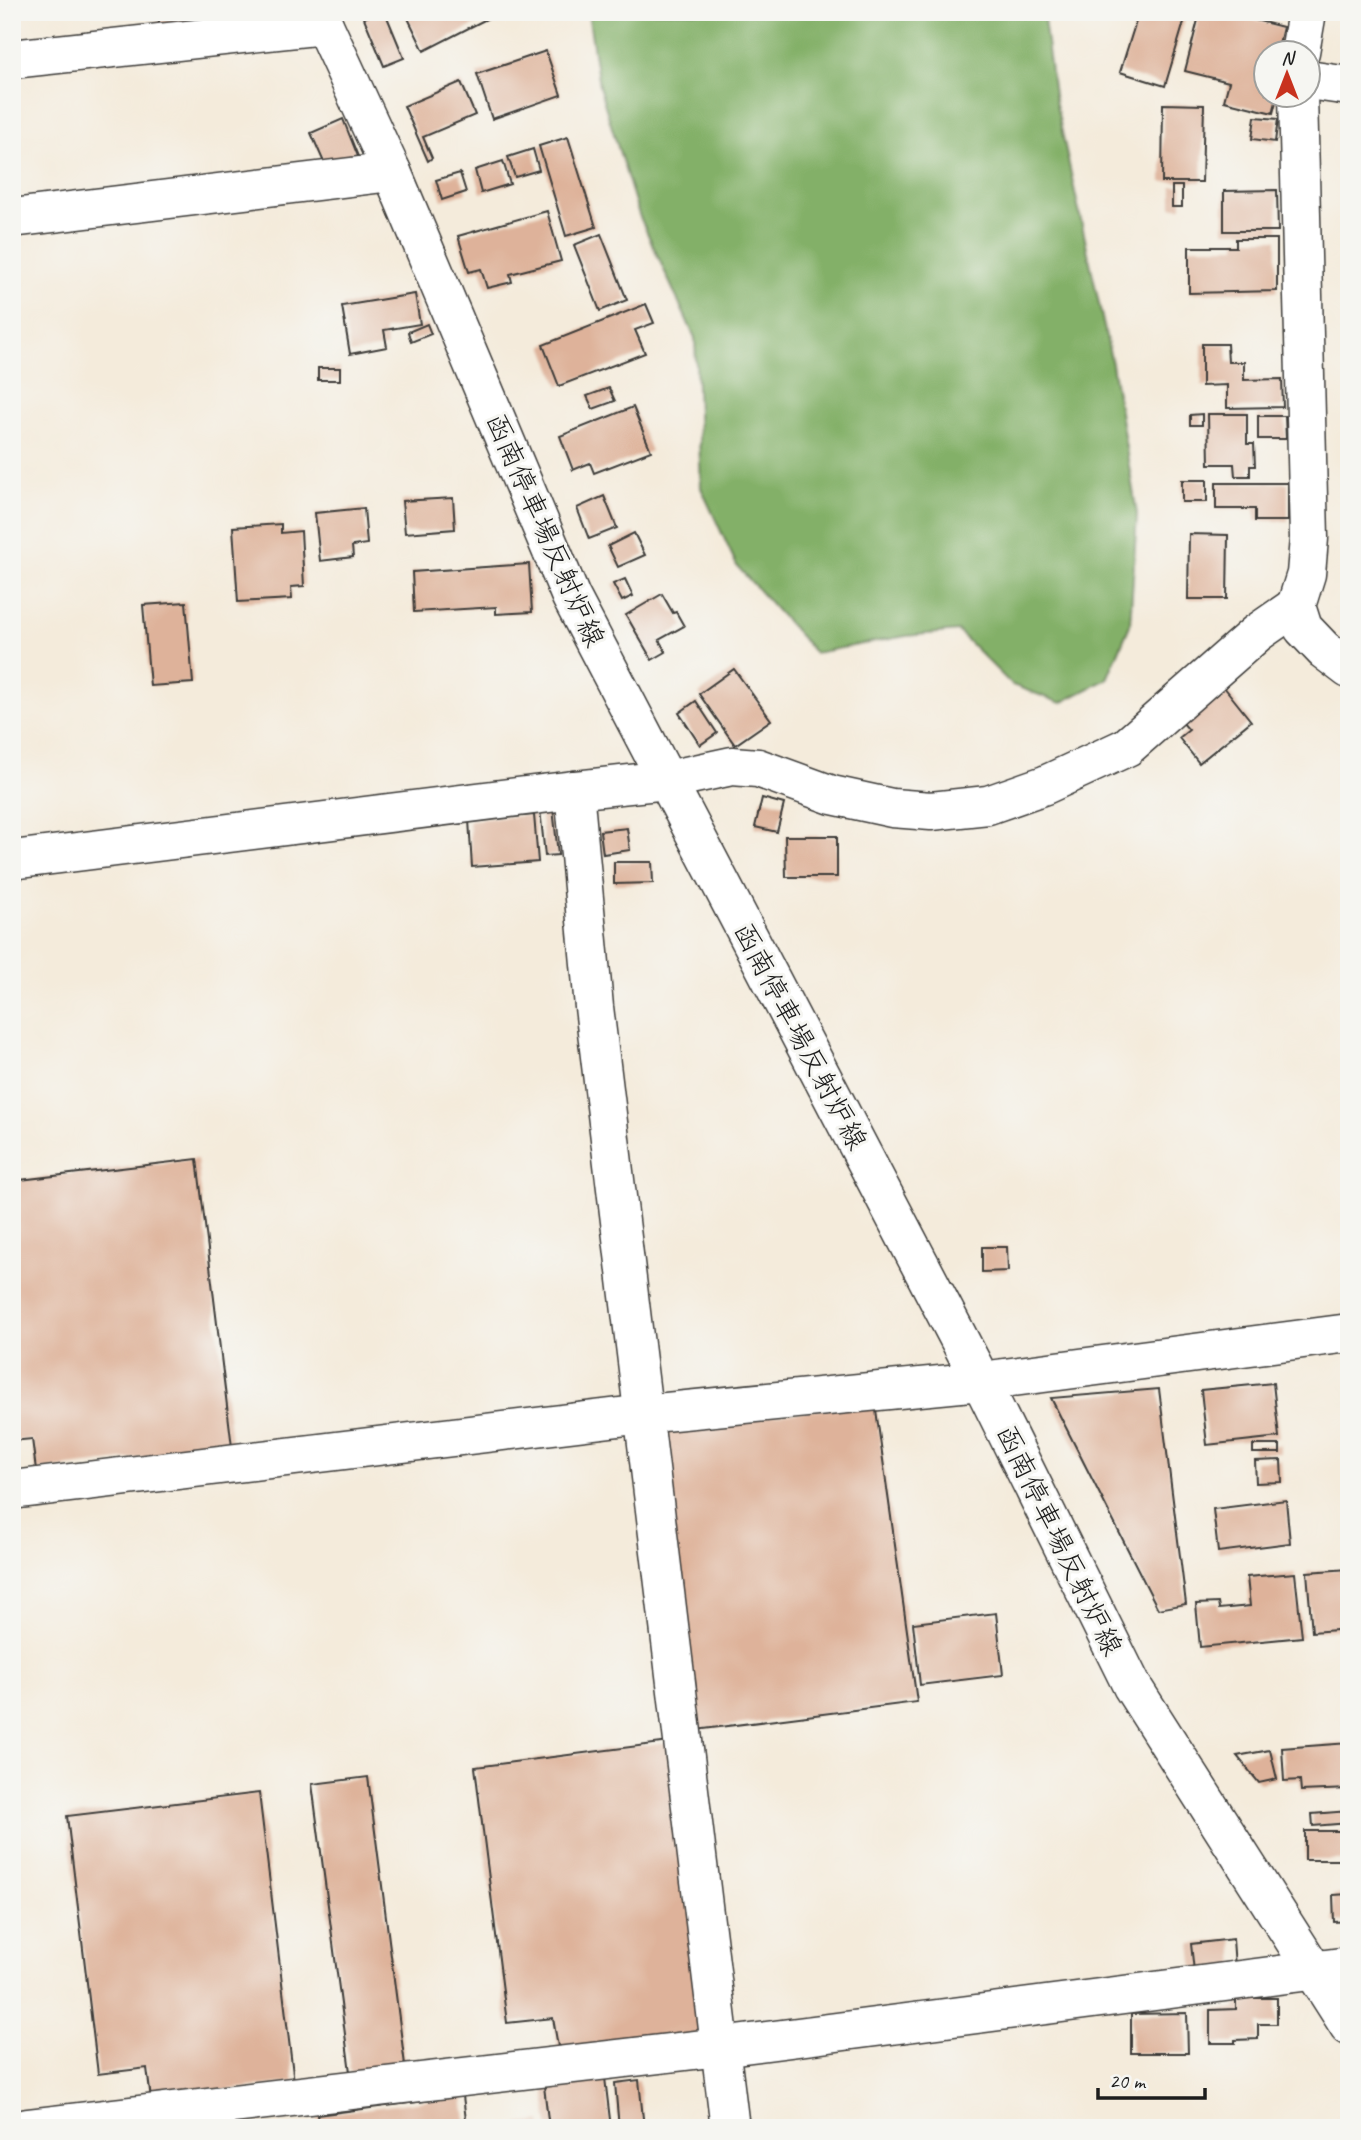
<svg xmlns="http://www.w3.org/2000/svg" width="1361" height="2140" viewBox="0 0 1361 2140" font-family="Caveat,'Klee One',sans-serif">
  <style>
    .forest { fill: #83b068; stroke: #506642; stroke-width: 2 }
    .building { fill: #deb29a }
    .lines { fill: none; stroke-linecap: round; stroke-linejoin: round }
    .minor-casing { stroke: #3c3b39; stroke-width: 41 }
    .major-casing { stroke: #3c3b39; stroke-width: 41 }
    .minor { stroke: #fff; stroke-width: 38 }
    .major { stroke: #fff; stroke-width: 38 }
    .labels { text-anchor: middle; stroke-width: 6; stroke-linejoin: round; paint-order: stroke }
    .street-label { font-size: 28px; fill: #1c1c1c; stroke: #f6f6f2 }
  </style>
  <rect width="100%" height="100%" fill="#f6f6f2"/>
  <filter id="ink" filterUnits="userSpaceOnUse"><feTurbulence type="fractalNoise" baseFrequency=".0143" numOctaves="2"/><feDisplacementMap in="SourceGraphic" scale="14" xChannelSelector="R" yChannelSelector="G"/><feConvolveMatrix kernelMatrix="1 2 1 2 8 2 1 2 1" color-interpolation-filters="sRGB"/></filter>
  <filter id="wash" filterUnits="userSpaceOnUse"><feTurbulence type="fractalNoise" baseFrequency=".00686" numOctaves="4" result="noise"/><feDisplacementMap in="SourceGraphic" scale="28" xChannelSelector="R" yChannelSelector="G"/><feGaussianBlur stdDeviation="1.57" result="paint"/><feColorMatrix in="noise" values="0 0 0 0 0 0 0 0 0 0 0 0 0 0 0 0 0 1.4 0 .05"/><feComposite in="paint" operator="in"/></filter>
  <g filter="url(#wash)">
    <rect width="100%" height="100%" fill="#f4ebdb"/>
    <!-- forest -->
    <path class="forest" d="M588,12H1043L1054,95L1112,364L1137,514L1130,625L1107,679L1061,703L1012,685L958,631L906,636L815,653L737,566L701,488L695,338L639,215L599,86Z"/>
    <g id="blocks">
      <!-- building -->
      <g class="building">
        <path d="M158,12H190L192,25L160,29Z"/>
        <path d="M378,12H385L404,58L384,66L364,18Z"/>
        <path d="M405,12H500L424,51Z"/>
        <path d="M1139,12H1187L1165,86L1120,72Z"/>
        <path d="M1200,12H1223L1283,27L1277,52H1266V94H1278L1273,113L1224,101L1229,82L1185,71Z"/>
        <path d="M546,51L561,95L492,119L477,74Z"/>
        <path d="M461,82L475,115L423,137L432,158L428,161L404,106Z"/>
        <path d="M1163,104L1204,105L1202,182H1162Z"/>
        <path d="M1255,117L1278,119L1275,142L1252,139Z"/>
        <path d="M343,119L361,164L326,167L311,133Z"/>
        <path d="M568,137L596,227L566,236L539,146Z"/>
        <path d="M533,149L539,170L515,177L508,157Z"/>
        <path d="M503,161L510,184L481,193L475,170Z"/>
        <path d="M460,173L466,192L442,200L436,180Z"/>
        <rect x="1172" y="186" width="10" height="21"/>
        <path d="M1277,190L1278,231H1224V191Z"/>
        <path d="M547,211L561,261L510,274L512,282L487,288L481,269L469,272L458,236Z"/>
        <path d="M601,234L627,300L600,311L574,245Z"/>
        <path d="M1236,239H1277V291L1189,293V247H1236Z"/>
        <path d="M415,294L420,324L384,330L387,347L350,354L342,306Z"/>
        <path d="M646,304L654,323L635,330L645,353L559,386L543,345Z"/>
        <path d="M427,324L431,334L411,342L408,332Z"/>
        <path d="M1202,344H1227L1228,362H1244V380L1282,379L1283,407L1227,408V385L1202,386Z"/>
        <rect x="318" y="368" width="22" height="12"/>
        <path d="M609,388L615,401L593,409L587,396Z"/>
        <path d="M633,407L651,451L594,473L590,463L573,470L560,436Z"/>
        <path d="M1202,414V425H1190V415Z"/>
        <path d="M1208,414H1247V444H1254L1255,466H1250V476H1235L1234,464H1209Z"/>
        <path d="M1258,416H1285L1286,439H1258Z"/>
        <rect x="1182" y="480" width="25" height="22"/>
        <path d="M1216,483H1288V521H1255V509H1216Z"/>
        <path d="M604,496L617,528L589,539L577,508Z"/>
        <path d="M453,498L455,529L405,533L402,501Z"/>
        <path d="M364,508L367,544L352,546L353,557L320,561L315,513Z"/>
        <path d="M281,524V533L301,531L304,586L291,587L292,599L238,602L233,527Z"/>
        <path d="M634,533L645,555L618,567L608,546Z"/>
        <path d="M1189,534L1228,535L1227,599H1188Z"/>
        <path d="M529,564L532,612L496,614V607L414,612L412,572Z"/>
        <path d="M625,579L633,596L622,601L613,584Z"/>
        <path d="M662,594L673,613L676,612L684,626L659,640L666,652L652,660L626,615Z"/>
        <path d="M186,602L193,683L150,686L143,605Z"/>
        <path d="M734,669L771,720L735,745L699,694Z"/>
        <path d="M1224,687L1251,721L1199,763L1179,738L1189,730L1181,721Z"/>
        <path d="M696,701L717,733L700,745L679,713Z"/>
        <path d="M762,798L784,804L777,832L755,827Z"/>
        <path d="M553,808L558,855L545,856L540,809Z"/>
        <path d="M534,815L538,862L472,867L469,820Z"/>
        <path d="M627,828L630,850L603,854L600,831Z"/>
        <path d="M785,836H837V877H786Z"/>
        <path d="M614,862H652L653,883L614,884Z"/>
        <path d="M197,1159L232,1447L36,1470L32,1439L12,1441V1181Z"/>
        <path d="M982,1247H1007L1008,1271L982,1272Z"/>
        <path d="M1273,1383L1279,1437L1207,1445L1201,1390Z"/>
        <path d="M1159,1389L1186,1604L1158,1609L1051,1398Z"/>
        <path d="M875,1403L917,1702L696,1730L660,1429Z"/>
        <rect x="1253" y="1445" width="27" height="8"/>
        <path d="M1281,1460L1282,1482L1256,1483L1255,1461Z"/>
        <path d="M1286,1500L1290,1543L1218,1552L1213,1509Z"/>
        <path d="M1349,1569V1629L1312,1632L1307,1572Z"/>
        <path d="M1295,1573L1302,1637L1200,1647L1196,1604L1218,1603L1219,1609L1250,1606L1247,1577Z"/>
        <path d="M996,1613L1003,1675L920,1685L913,1623Z"/>
        <path d="M669,1742L706,2034L559,2052L553,2018L507,2023L475,1767Z"/>
        <path d="M1349,1743V1789L1301,1791L1300,1780L1284,1781L1282,1748Z"/>
        <path d="M1270,1750L1277,1779L1259,1783L1237,1756Z"/>
        <path d="M368,1777L405,2065L350,2072L312,1784Z"/>
        <path d="M259,1793L294,2082L151,2099L147,2068L98,2074L67,1816Z"/>
        <path d="M1349,1811V1823L1313,1826L1312,1814Z"/>
        <rect x="1305" y="1831" width="44" height="29"/>
        <path d="M1349,1894V1921L1334,1922L1333,1895Z"/>
        <path d="M1233,1939L1235,1967L1194,1971L1191,1944Z"/>
        <path d="M1236,1998H1277V2024H1258V2039L1235,2040V2043H1210V2010L1236,2009Z"/>
        <path d="M1187,2013L1188,2053H1131V2014Z"/>
        <path d="M605,2078L611,2128H549L544,2086Z"/>
        <path d="M639,2080L644,2128H619L615,2083Z"/>
        <path d="M463,2096L467,2128H319L317,2115Z"/>
        <path d="M542,2121L543,2128H518V2124Z"/>
        <path d="M1199,2122V2128H1149V2126Z"/>
        <path d="M512,2124V2128H491V2126Z"/>
      </g>
    </g>
  </g>
  <g filter="url(#ink)">
    <use href="#blocks" fill-opacity="0" stroke="#3c3b39" stroke-width="2"/>
    <g class="lines">
      <defs>
        <g id="minor">
          <path d="M1300,52L1307,12"/>
          <path d="M12,59L324,25"/>
          <path d="M1308,80L1349,86"/>
          <path d="M1298,94L1309,538L1306,574L1296,606L1303,628L1324,650L1349,669"/>
          <path d="M12,218L392,172"/>
          <path d="M574,790L594,1007L730,2128"/>
          <path d="M12,860L574,790L667,780L732,766L758,768L832,795L892,808L931,811L988,805L1045,785L1127,747L1257,633L1296,606"/>
          <path d="M12,1490L644,1414L981,1381L1349,1333"/>
          <path d="M27,2128L720,2047L1349,1966"/>
        </g>
        <path id="major" d="M318,12L392,172L571,597L981,1381L1132,1686L1349,2026"/>
      </defs>
      <!-- minor casing -->
      <use href="#minor" class="minor-casing"/>
      <!-- major casing -->
      <use href="#major" class="major-casing"/>
      <!-- minor -->
      <use href="#minor" class="minor"/>
      <!-- major -->
      <use href="#major" class="major"/>
    </g>
  </g>
  <g class="labels">
    <!-- street labels -->
    <g class="street-label">
      <text transform="translate(546 530) rotate(66)" y="10">函南停車場反射炉線</text>
      <text transform="translate(801 1036) rotate(62)" y="10">函南停車場反射炉線</text>
      <text transform="translate(1060 1540) rotate(64)" y="10">函南停車場反射炉線</text>
    </g>
  </g>
  <!-- margin -->
  <rect width="1361" height="2140" fill="none" stroke="#f6f6f2" stroke-width="42"/>
  <!-- north arrow -->
  <g transform="translate(1287 74)"><circle r="33" fill="#f6f6f2" stroke="#9f9f9c" stroke-width="2"/>
  <path d="M0-5L12 26L0 18L-12 26Z" fill="#c8321e"/>
  <text y="-10" font-size="19" font-weight="bold" text-anchor="middle" fill="#1c1c1c">N</text>
  </g>
  <!-- scale -->
  <path d="M1098 2088v10h107v-10" fill="none" stroke="#1c1c1c" stroke-width="3.5"/>
  <text x="1109" y="2088" font-size="21" fill="#1c1c1c" stroke="#f6f6f2" stroke-width="5" paint-order="stroke">20 m</text>
</svg>
